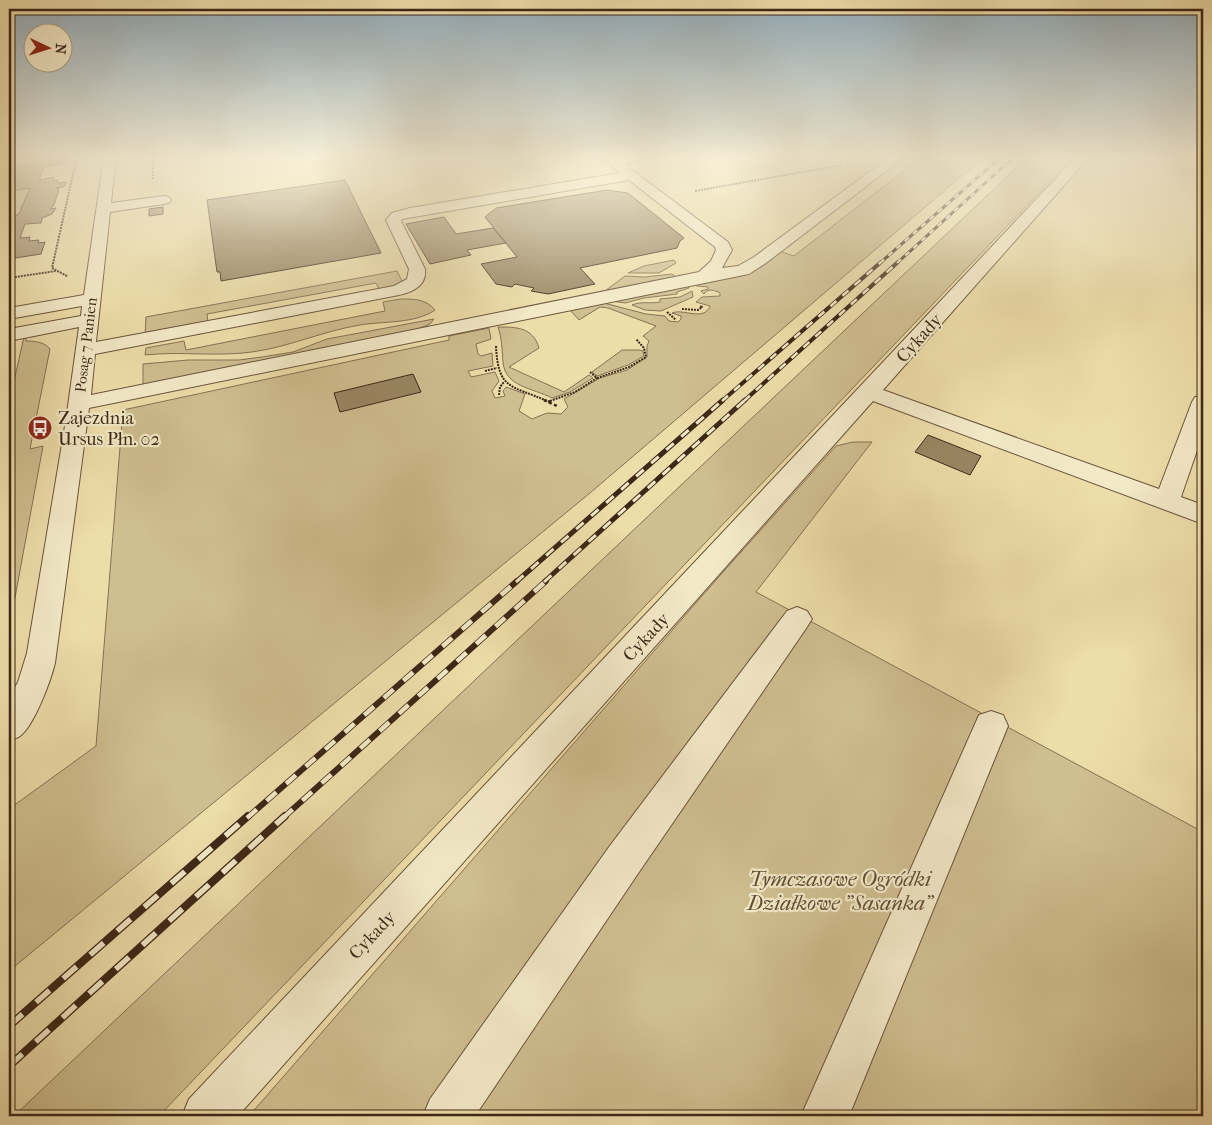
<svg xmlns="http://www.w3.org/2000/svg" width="1212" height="1125" viewBox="0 0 1212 1125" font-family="'IM FELL French Canon',serif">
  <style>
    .green { fill: #cfbe90; stroke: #867254 }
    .building { fill: #998663; stroke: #3d2718 }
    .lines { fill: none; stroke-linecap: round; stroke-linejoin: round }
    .minor-casing { stroke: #69543c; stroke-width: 2 }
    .path-far1 { stroke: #3d2718; stroke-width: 2; stroke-dasharray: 2 1; stroke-linecap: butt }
    .path { stroke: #3d2718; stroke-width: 2.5; stroke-dasharray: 3 2.5; stroke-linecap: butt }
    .minor { fill: #f3e9c7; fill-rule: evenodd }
    .rail-far4-casing { stroke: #3d2718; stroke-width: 3 }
    .rail-far3-casing { stroke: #3d2718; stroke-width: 4 }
    .rail-far2-casing { stroke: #3d2718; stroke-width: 5 }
    .rail-far1-casing { stroke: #3d2718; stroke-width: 6 }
    .rail-casing { stroke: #3d2718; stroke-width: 8 }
    .rail-far4 { stroke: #f3e9c7; stroke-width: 2; stroke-dasharray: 5.5; stroke-linecap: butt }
    .rail-far3 { stroke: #f3e9c7; stroke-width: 2.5; stroke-dasharray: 8; stroke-linecap: butt }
    .rail-far2 { stroke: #f3e9c7; stroke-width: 3; stroke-dasharray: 10; stroke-linecap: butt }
    .rail-far1 { stroke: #f3e9c7; stroke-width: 4.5; stroke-dasharray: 13; stroke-linecap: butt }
    .rail { stroke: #f3e9c7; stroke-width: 5.5; stroke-dasharray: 18; stroke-linecap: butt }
    .labels { text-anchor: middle; stroke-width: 4.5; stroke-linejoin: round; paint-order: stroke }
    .far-street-label { font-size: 15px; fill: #3d2718; stroke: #f3e9c7 }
    .street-label { font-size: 18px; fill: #3d2718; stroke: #f3e9c7 }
    .poi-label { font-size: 18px; fill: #3d2718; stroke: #f3e9c7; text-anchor: start }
    .near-park-label { font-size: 21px; font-style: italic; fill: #624d36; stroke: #f3e9c7 }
  </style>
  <rect width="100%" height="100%" fill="#eddda9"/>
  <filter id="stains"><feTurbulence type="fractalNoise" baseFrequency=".004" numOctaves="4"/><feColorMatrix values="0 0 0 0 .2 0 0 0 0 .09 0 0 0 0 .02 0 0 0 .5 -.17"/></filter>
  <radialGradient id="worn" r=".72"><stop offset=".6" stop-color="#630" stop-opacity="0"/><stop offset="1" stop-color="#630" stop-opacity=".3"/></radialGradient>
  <!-- green -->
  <g class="green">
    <path d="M923,156H985L590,493L9,971V809L96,746L123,410L449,340V336L489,328L491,339L476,344L478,354L481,356L492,353L493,366L468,371L471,377L495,372L499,381L492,391L495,398L505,396L503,391L506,387L525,394L519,411L532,419L547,413L561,414L568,407L564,399L600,378L627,370L647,357V346L649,341L643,336L656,326L608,308L600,307L579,320L570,310L604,303L646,314L665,316L669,321L678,322L681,319V316L672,313C683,308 704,322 710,306L696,302L702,297L720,296V293C715,290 707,288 704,294L701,291L708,289V287L697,286L694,284L779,251L794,256Z"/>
    <path d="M1029,156H1074L159,1116H14Z"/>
    <path d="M30,188L19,214L9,219V211L15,196L9,197V191Z"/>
    <path d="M674,260L676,263L659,273H628L644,266Z"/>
    <path d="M397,271L403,283L392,288L380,291L376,283L207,314L208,323L145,335L146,317Z"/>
    <path d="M672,274L676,277L605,291L625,276L645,277Z"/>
    <path d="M687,286L689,288L677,292V294L644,298L625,303L611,301Z"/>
    <path d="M692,291L693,297L661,311L645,310L632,305C641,301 650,304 660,302V299L680,297Z"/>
    <path d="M401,299C415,299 426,299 435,310C415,324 383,321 360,325C323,331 289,347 252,352C217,357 181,351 145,355L146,348L184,341L186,350L385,311L383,302Z"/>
    <path d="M434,319L430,324L413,331L143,387V364L188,360H239L262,357L293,352L327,339Z"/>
    <path d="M498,327C516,327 533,327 539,348L509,367L564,392L589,375L593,378L570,392L552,398C533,388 505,387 503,362C502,350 502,338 498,327Z"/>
    <path d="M24,337L26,338V341C34,341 45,342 50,349L30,449L43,446L9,630V403Z"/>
    <path d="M622,350H639L643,351L644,356L628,365L597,376L592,372Z"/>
    <path d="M853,442H872L756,592L1203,832V1116H249L716,580L836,446Z"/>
  </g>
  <!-- building -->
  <g class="building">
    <path d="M39,156H67L63,164L44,167L39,180L54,177L53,181L58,180L57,183L66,182L64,187L56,188L59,189L54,205L50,209L56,208L52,214L42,218L41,223L25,224L20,238L30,237L29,241L39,240L38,243L45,242L41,254L9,259V219L19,214L30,188L9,191V165L29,163L38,159Z"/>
    <path d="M345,180L381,253L221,281L220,272H217L207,200Z"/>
    <path d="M607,190L628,193L684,238L680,241L677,248L580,268L595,284L548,294L531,291L534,288L515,284L512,287L496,284L481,264L517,257L485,217L496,208Z"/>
    <path d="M163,207V214L149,216V209Z"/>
    <path d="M444,217L456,234L493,228L506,243L467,250L471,255L430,264L406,224Z"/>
    <path d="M413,374L421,392L340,412L334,393Z"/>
    <path d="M928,435L981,456L970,475L915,452Z"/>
  </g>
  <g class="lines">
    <defs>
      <g id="minor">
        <path d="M104,156H116L111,203L164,196L169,197L171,200L169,203L164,204L110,212L96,342L394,286L407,279L409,269L386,220L392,213L410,208L620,173L608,162L609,159L623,156H650L648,159L624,164L728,242L732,250L722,268L738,266L754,257L891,156H906L766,263L749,274L89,408L55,663C51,680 34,726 20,736C18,738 12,739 9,740V698L18,682L27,653L66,420L79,327L9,341V329L81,316L82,306L9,319V308L84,295ZM629,180L715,247L716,250L711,261L699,272L91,395L95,354L399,295C413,292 427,285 425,269L401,221L402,219Z"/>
        <path d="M1077,156H1090L883,390L1159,489L1192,402L1195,397L1203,396V433L1181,497L1203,505V524L873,401L238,1116H182L189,1099Z"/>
        <path d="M797,607L807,611L812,619L807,627L637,875L475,1116H423L430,1099L609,847L787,611Z"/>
        <path d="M991,711L1003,715L1008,726L849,1116H801L979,715Z"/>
      </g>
    </defs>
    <!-- minor casing -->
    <use href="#minor" class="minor-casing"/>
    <!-- path-far1 -->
    <g class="path-far1">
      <path d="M153,156V179"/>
      <path d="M9,161L26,159L27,156"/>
      <path d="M695,191L842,165"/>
      <path d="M9,197H13L9,207"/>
      <path d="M67,276L52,268L77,156"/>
      <path d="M9,278L56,271"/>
      <path d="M682,309L698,310L702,307L700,306"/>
      <path d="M667,312L676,320"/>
      <path d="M496,346C498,390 511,385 547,401"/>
      <path d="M485,371L497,368"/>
      <path d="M597,378L629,367L646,357L644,348L636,339"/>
      <path d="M499,395L500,387L504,382"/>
      <path d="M550,401L575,392L597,378L590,372"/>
    </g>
    <!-- path -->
    <g class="path">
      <path d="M544,400L557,406"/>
      <path d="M548,402L553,400"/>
    </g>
    <!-- minor -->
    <use href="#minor" class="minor"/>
    <defs>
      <g id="rail-far4">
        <path d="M880,263L1002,156"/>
        <path d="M897,263L1015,156"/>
      </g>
      <g id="rail-far3">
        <path d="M722,401L881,262"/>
        <path d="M744,401L898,262"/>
      </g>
      <g id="rail-far2">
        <path d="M516,582L723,400"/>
        <path d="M544,582L745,400"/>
      </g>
      <g id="rail-far1">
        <path d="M247,818L517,581"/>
        <path d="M283,818L546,581"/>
      </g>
      <g id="rail">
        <path d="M9,1026L248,816"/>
        <path d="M9,1066L285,816"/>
      </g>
    </defs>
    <!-- rail-far4 casing -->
    <use href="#rail-far4" class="rail-far4-casing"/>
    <!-- rail-far3 casing -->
    <use href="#rail-far3" class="rail-far3-casing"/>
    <!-- rail-far2 casing -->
    <use href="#rail-far2" class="rail-far2-casing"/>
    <!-- rail-far1 casing -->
    <use href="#rail-far1" class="rail-far1-casing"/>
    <!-- rail casing -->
    <use href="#rail" class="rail-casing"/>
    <!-- rail-far4 -->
    <use href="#rail-far4" class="rail-far4"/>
    <!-- rail-far3 -->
    <use href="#rail-far3" class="rail-far3"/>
    <!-- rail-far2 -->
    <use href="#rail-far2" class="rail-far2"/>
    <!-- rail-far1 -->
    <use href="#rail-far1" class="rail-far1"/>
    <!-- rail -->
    <use href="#rail" class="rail"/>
  </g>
  <!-- sky -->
  <linearGradient id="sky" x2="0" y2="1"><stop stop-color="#92acbb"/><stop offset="0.5" stop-color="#f7f0d8"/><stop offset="1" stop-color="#f7f0d8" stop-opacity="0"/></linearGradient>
  <rect width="1212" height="314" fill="url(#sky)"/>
  <!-- icons -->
  <defs>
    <symbol id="bus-disc" viewBox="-11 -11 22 22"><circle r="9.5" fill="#8f2418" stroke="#f3e9c7"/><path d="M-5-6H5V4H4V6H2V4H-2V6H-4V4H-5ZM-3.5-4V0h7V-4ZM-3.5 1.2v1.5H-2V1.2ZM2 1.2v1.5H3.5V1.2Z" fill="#fff"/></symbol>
  </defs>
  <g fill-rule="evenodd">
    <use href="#bus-disc" x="26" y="414" width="28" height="28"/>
  </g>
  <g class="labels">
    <!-- far-street labels -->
    <g class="far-street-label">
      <text transform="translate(86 345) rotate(-83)" y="5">Posag 7 Panien</text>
    </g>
    <!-- street labels -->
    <g class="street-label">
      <text transform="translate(919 338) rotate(-48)" y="6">Cykady</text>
      <text transform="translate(646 637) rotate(-47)" y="6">Cykady</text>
      <text transform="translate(372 935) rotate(-47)" y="6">Cykady</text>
    </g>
    <!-- poi labels -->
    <g class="poi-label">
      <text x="58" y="424">Zajezdnia<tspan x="58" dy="21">Ursus Płn. 02</tspan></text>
    </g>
    <!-- near-park labels -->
    <g class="near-park-label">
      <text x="840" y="886">Tymczasowe Ogródki<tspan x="840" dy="24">Działkowe "Sasanka"</tspan></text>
    </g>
  </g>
  <!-- margin -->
  <rect width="1212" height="1125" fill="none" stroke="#eddda9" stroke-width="30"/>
  <rect x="10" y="10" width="1192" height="1105" fill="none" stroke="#3d2718" stroke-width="2.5"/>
  <rect x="15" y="15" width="1182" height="1095" fill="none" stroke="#3d2718"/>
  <!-- north arrow -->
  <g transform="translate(48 48) rotate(94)"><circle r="24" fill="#f3e9c7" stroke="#aa9b81"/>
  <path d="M0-4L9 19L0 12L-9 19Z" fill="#8f2418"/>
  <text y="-8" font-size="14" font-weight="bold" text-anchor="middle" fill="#3d2718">N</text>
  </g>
  <rect width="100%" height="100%" filter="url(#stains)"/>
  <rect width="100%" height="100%" fill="url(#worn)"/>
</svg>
